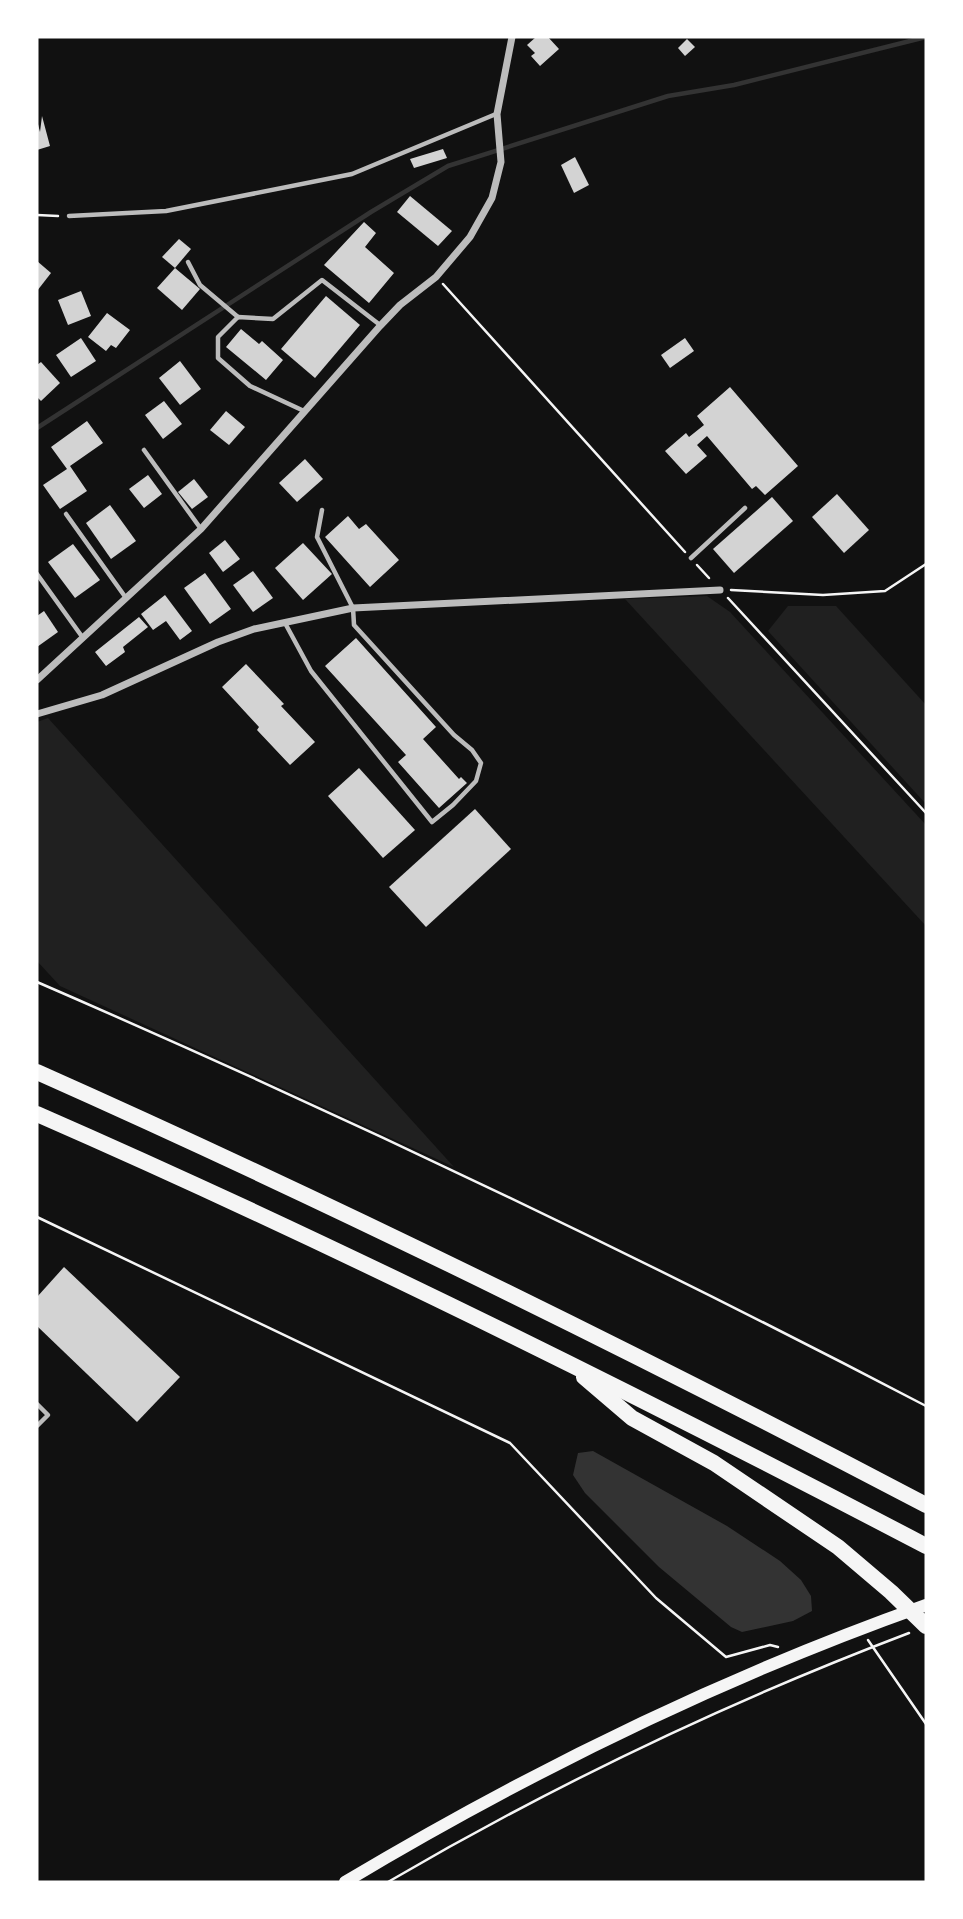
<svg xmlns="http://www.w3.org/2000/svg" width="963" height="1919" viewBox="0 0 963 1919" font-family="Inter,sans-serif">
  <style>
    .green { fill: #202020 }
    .water { fill: #333 }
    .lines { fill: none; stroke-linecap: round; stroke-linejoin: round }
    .stream { stroke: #333; stroke-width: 4.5 }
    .building { fill: #d3d3d3 }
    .path { stroke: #f5f5f5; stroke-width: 2.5 }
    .service { stroke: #bcbcbc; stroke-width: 4.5 }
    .minor { stroke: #bcbcbc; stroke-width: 7 }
    .secondary { stroke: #f5f5f5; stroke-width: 12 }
    .motorway { stroke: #f5f5f5; stroke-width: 16 }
  </style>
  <rect width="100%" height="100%" fill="#111"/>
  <!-- green -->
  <g class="green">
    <path d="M707,596L730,612L926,825V926L625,599Z"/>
    <path d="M788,606H836L926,705V804L768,631Z"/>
    <path d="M48,718L454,1167L60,986L37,961V722Z"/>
  </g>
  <!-- water -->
  <path class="water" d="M593,1451L727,1526L780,1561L801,1580L811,1596L812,1611L793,1621L742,1632L731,1627L659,1567L585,1493L573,1475L578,1453Z"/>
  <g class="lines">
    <!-- stream -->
    <path class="stream" d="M37,428L371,212L448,166L668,96L734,85L926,37"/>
  </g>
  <!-- building -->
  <g class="building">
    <path d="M536,37H548L559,49L540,66L531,56L535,53L527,45Z"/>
    <path d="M687,39L695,47L685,56L678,48Z"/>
    <path d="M42,116L50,146L37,150V120L40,132Z"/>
    <path d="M443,149L447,158L414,168L410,159Z"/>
    <path d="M575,157L589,185L574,193L561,165Z"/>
    <path d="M410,196L452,231L438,246L397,212Z"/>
    <path d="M364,222L376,233L365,247L394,273L369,303L324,265Z"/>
    <path d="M179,239L191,249L175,268L162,257Z"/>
    <path d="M37,261L51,273L37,291Z"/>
    <path d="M175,268L200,289L182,310L157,288Z"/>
    <path d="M81,291L91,316L68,325L58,300Z"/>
    <path d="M326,296L360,325L315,378L281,349Z"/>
    <path d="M107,313L130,330L116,348L111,345L106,351L88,337Z"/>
    <path d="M241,329L259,344L262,341L283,360L266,380L226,347Z"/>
    <path d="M81,338L96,361L71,377L56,355Z"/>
    <path d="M685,338L694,351L670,368L661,355Z"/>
    <path d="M180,361L201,389L180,405L159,378Z"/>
    <path d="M41,362L60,383L41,401L37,397V365Z"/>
    <path d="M730,387L798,466L765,495L756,486L752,489L707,436L697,445L707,456L686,474L665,451L686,433L689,437L704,425L697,416Z"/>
    <path d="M164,401L182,424L163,439L145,415Z"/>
    <path d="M226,411L245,427L229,445L210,430Z"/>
    <path d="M87,421L103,443L70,466L87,491L60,509L43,485L67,469L51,447Z"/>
    <path d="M305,459L323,479L297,502L279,483Z"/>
    <path d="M148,475L162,494L144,508L129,489Z"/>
    <path d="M194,479L208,497L192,509L178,492Z"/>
    <path d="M837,494L869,530L844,553L812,517Z"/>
    <path d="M772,497L793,521L734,573L713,549Z"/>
    <path d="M110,505L136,541L111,559L86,523Z"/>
    <path d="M348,516L359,529L366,524L399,560L370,587L325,537Z"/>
    <path d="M225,540L240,559L223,572L209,553Z"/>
    <path d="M303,543L332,574L303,600L275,568Z"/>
    <path d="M73,544L100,580L75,598L48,562Z"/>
    <path d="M253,571L273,598L253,612L233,585Z"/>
    <path d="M205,573L231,609L210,624L184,588Z"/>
    <path d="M165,595L192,631L180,640L166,621L153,630L141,614Z"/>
    <path d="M44,611L58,632L37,647V616Z"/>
    <path d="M139,617L148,627L123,647L125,652L106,666L95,652Z"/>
    <path d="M356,638L436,727L423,739L459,779L461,777L467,783L439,808L398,762L406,755L325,666Z"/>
    <path d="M246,664L284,704L281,706L315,742L290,765L257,730L259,727L222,687Z"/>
    <path d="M359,768L415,830L383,858L328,796Z"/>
    <path d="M475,809L511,849L426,927L389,887Z"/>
    <path d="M64,1267L180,1377L137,1422L37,1326V1297Z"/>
  </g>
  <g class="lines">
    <!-- path -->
    <g class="path">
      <path d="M37,215L58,216"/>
      <path d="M443,284L685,552"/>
      <path d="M697,565L709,578"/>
      <path d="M731,590L823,595L885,591L926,564"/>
      <path d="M728,598L926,813"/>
      <path d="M37,982C339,1113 635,1254 926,1406"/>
      <path d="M37,1217L510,1443L656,1598L726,1657L770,1645L778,1647"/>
      <path d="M868,1640L926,1724"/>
      <path d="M388,1882C554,1785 730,1701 909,1633"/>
    </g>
    <!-- service -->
    <g class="service">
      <path d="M69,216L166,211L352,174L496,114"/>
      <path d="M188,262L200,285L238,317"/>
      <path d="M304,411L250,386L218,358V337L238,317L273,319L322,280L380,325"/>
      <path d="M144,450L201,529"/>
      <path d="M66,514L126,598"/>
      <path d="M691,558L745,508"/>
      <path d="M37,574L83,638"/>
      <path d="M285,623L311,671L432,822L453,805L476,781L481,763L472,750L454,735L354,625L353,608L317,537L322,510"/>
      <path d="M37,1404L48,1415L37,1426"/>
    </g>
    <!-- minor -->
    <g class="minor">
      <path d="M37,680L201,529L380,326L400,305L436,277L470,237L492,198L501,162L497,114L512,37"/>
      <path d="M37,714L102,695L218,642L254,629L353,608L720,590"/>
    </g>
    <!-- secondary -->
    <path class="secondary" d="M345,1882C529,1772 723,1677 926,1605"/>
    <!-- motorway -->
    <g class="motorway">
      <path d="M37,1072C338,1206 634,1352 926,1505"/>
      <path d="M37,1114C339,1246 634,1393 926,1546"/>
      <path d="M584,1377L632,1418L714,1463L838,1547L891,1592L926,1626"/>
    </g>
  </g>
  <!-- border -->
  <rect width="963" height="1919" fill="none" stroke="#ffffff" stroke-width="77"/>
</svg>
